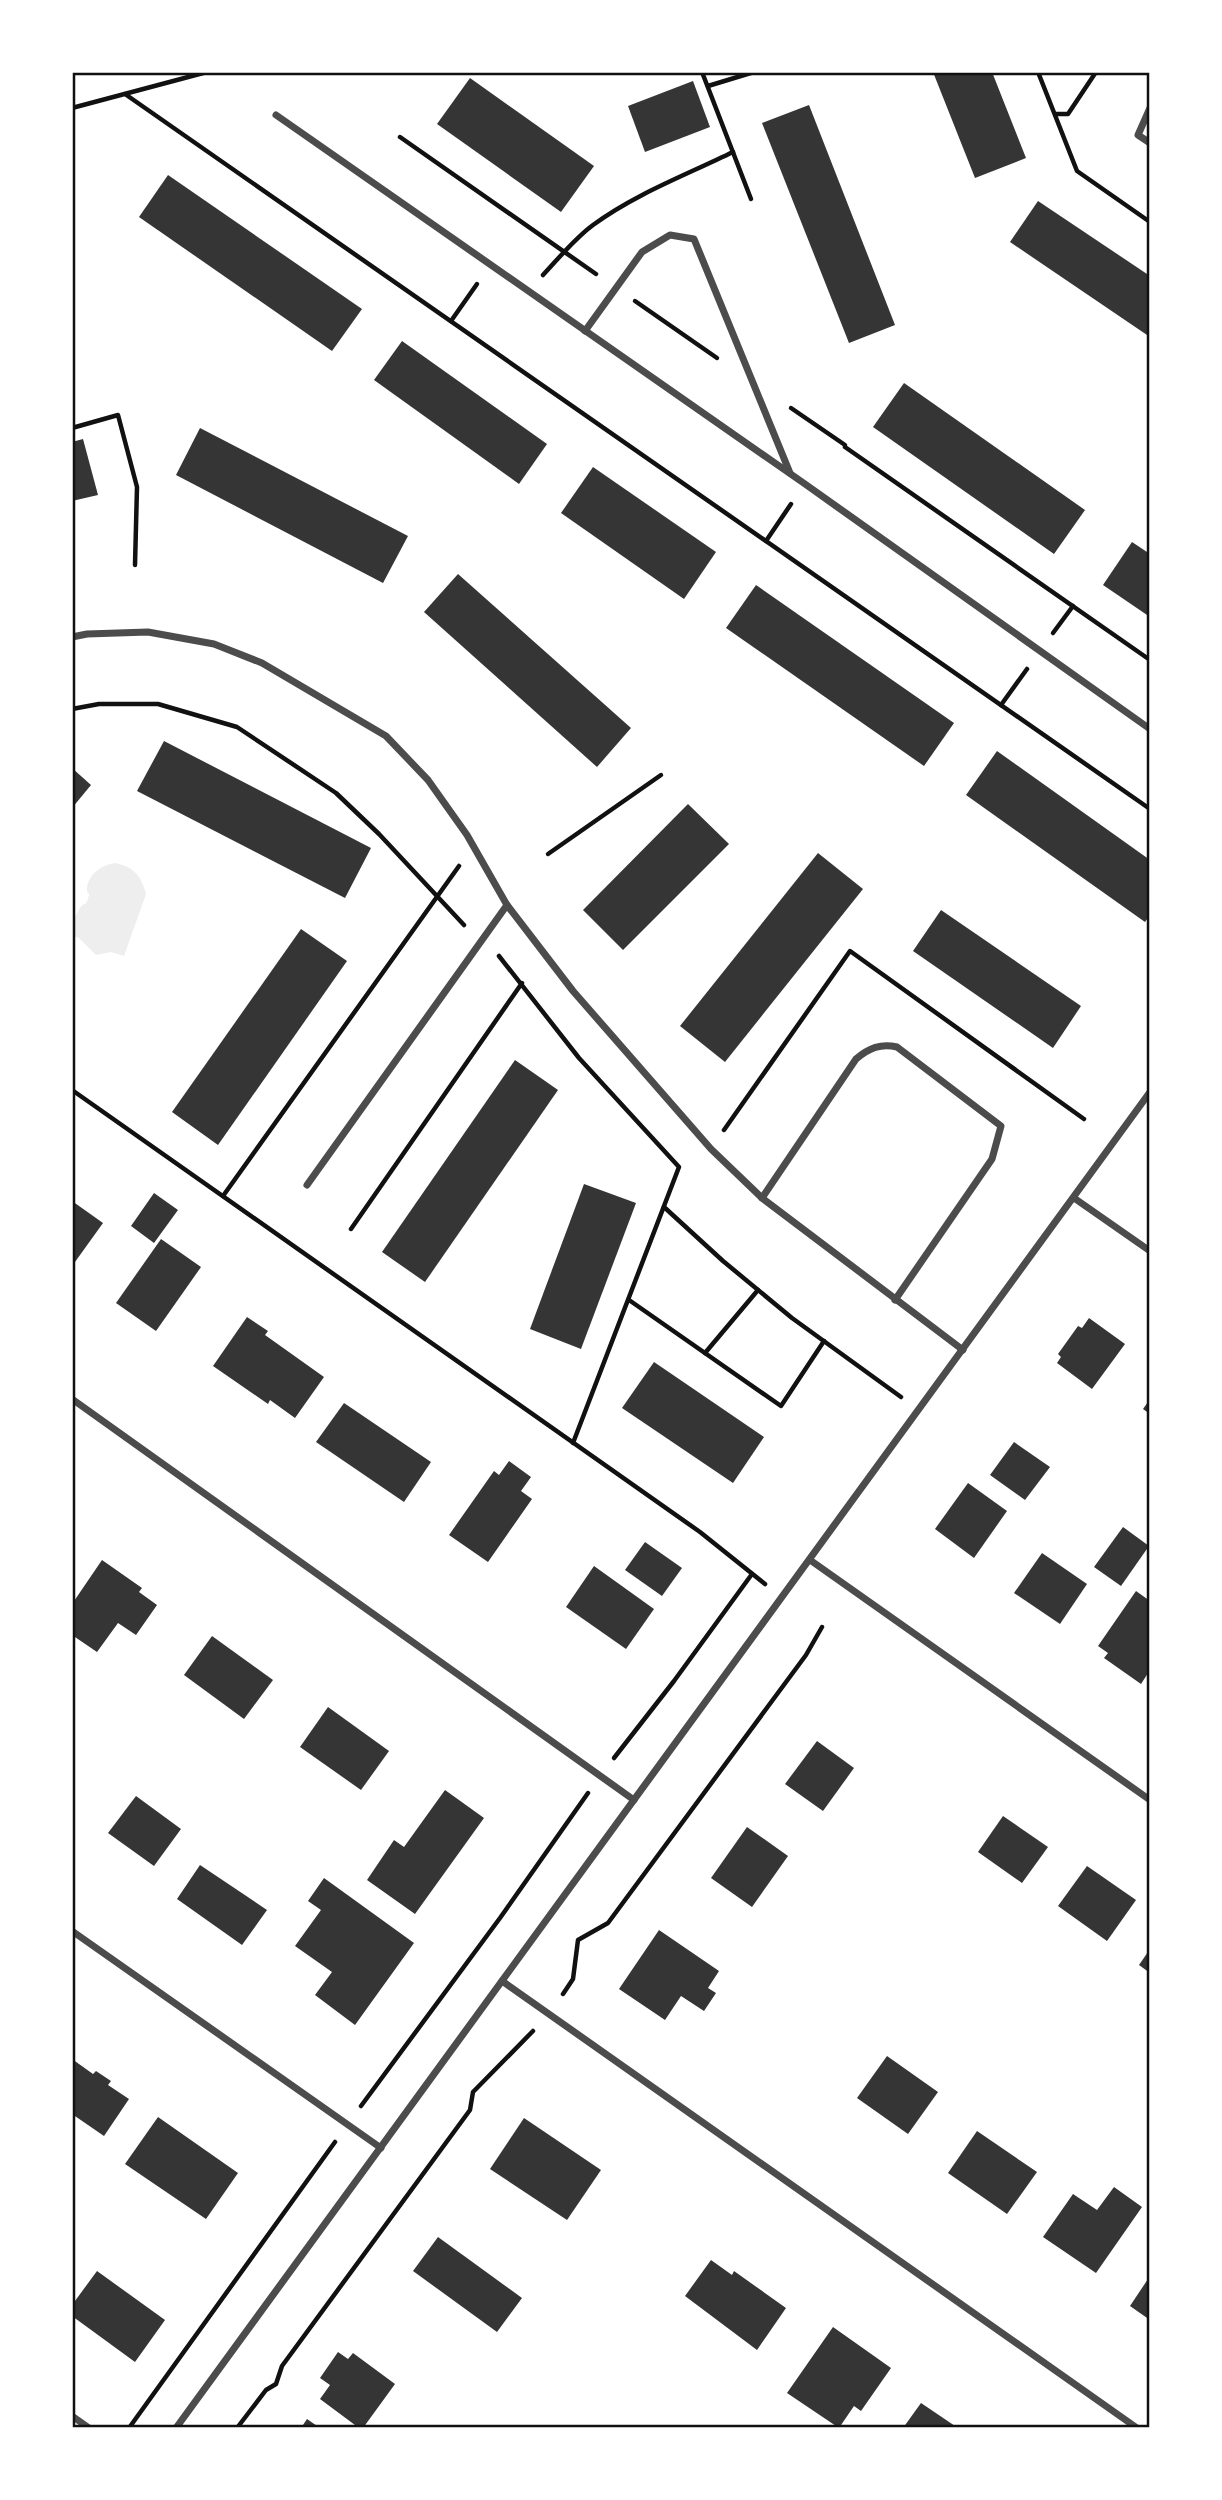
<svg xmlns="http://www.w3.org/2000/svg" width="1222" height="2500" viewBox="0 0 1222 2500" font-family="Helvetica,sans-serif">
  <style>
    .green { fill: #eee }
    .building { fill: #353535 }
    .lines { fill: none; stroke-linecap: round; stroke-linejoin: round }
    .path { stroke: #111; stroke-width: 4.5 }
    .minor { stroke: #4c4c4c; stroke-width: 7 }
    .neatline { fill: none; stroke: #111; stroke-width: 2.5 }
  </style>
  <rect width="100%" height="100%" fill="#fff"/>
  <!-- green -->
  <path class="green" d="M115,863C134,867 141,875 146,894L124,956L111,952L96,955L79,938L72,935C72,927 75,915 80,908C86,900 84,908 88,899C91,889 87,898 87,888C89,873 102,865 115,863Z"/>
  <!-- building -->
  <g class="building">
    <path d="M933,72H992L1026,158L975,178Z"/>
    <path d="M470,78L594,166L561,212L437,124Z"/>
    <path d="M693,81L710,127L645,152L628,106Z"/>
    <path d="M809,105L895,325L849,343L762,123Z"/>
    <path d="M168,175L362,309L332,351L139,217Z"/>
    <path d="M1038,201L1150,276V337L1010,242Z"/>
    <path d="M402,341L547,444L519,484L374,380Z"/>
    <path d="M904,383L1085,510L1054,554L873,427Z"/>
    <path d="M200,428L408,536L383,583L176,475Z"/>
    <path d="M83,439L98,495L72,501V442Z"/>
    <path d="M593,467L716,552L684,599L561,513Z"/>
    <path d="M1132,542L1150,554V617L1103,585Z"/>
    <path d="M458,574L631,728L597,767L424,612Z"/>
    <path d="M756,585L954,723L924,766L726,628Z"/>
    <path d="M164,741L371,848L345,898L137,791Z"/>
    <path d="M997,751L1150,860V915L1145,922L966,795Z"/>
    <path d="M72,768L91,785L72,808Z"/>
    <path d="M688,804L729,844L623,950L583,910Z"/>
    <path d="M818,853L863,889L725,1062L680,1026Z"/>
    <path d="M941,910L1081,1006L1053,1048L913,951Z"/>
    <path d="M301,929L347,961L218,1145L172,1112Z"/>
    <path d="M515,1060L558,1090L425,1282L382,1252Z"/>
    <path d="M584,1184L636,1203L581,1349L530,1329Z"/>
    <path d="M154,1193L178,1210L154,1243L131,1226Z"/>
    <path d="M72,1201L103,1223L75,1262L72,1260Z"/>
    <path d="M161,1239L201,1267L156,1331L116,1303Z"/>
    <path d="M247,1317L268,1331L265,1335L324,1377L295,1418L270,1400L268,1404L213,1366Z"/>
    <path d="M1089,1318L1125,1344L1092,1389L1057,1363L1061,1357L1058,1354L1078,1326L1082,1328Z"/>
    <path d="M654,1362L764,1437L733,1483L622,1408Z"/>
    <path d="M1150,1399V1414L1143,1409Z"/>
    <path d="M344,1403L431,1462L404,1502L316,1442Z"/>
    <path d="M1014,1442L1050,1467L1025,1500L990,1475Z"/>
    <path d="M509,1461L531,1477L521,1491L532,1499L488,1562L449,1535L494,1471L499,1475Z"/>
    <path d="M968,1483L1007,1511L974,1558L935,1529Z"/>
    <path d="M1123,1527L1149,1546L1121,1586L1094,1567Z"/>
    <path d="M645,1542L682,1568L662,1596L625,1570Z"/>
    <path d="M1042,1553L1087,1584L1060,1624L1014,1593Z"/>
    <path d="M102,1560L142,1588L139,1592L157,1605L136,1635L118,1623L97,1652L72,1635V1604Z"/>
    <path d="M594,1566L654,1609L626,1649L566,1607Z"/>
    <path d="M1136,1591L1150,1601V1670L1141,1684L1104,1658L1108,1653L1098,1646Z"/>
    <path d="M212,1636L273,1680L244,1719L184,1675Z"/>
    <path d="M328,1707L389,1751L361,1790L300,1747Z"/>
    <path d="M817,1741L854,1768L823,1811L785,1784Z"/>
    <path d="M445,1790L484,1818L415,1914L367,1880L394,1840L404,1847Z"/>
    <path d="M136,1796L181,1829L154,1866L108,1833Z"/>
    <path d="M1003,1816L1048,1847L1022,1883L978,1852Z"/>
    <path d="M747,1827L788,1856L752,1907L711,1878Z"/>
    <path d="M200,1865L267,1910L242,1945L177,1899Z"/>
    <path d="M1087,1866L1136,1900L1107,1941L1058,1906Z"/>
    <path d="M324,1878L414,1943L355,2025L315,1995L332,1972L295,1946L321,1910L308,1901Z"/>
    <path d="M659,1930L719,1971L708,1988L716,1993L704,2011L681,1996L665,2020L619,1989Z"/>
    <path d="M1150,1949V1973L1139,1965Z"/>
    <path d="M887,2056L938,2092L908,2134L857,2098Z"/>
    <path d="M72,2059L93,2074L96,2071L111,2081L108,2085L129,2099L104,2136L72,2114Z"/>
    <path d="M158,2117L238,2173L206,2219L125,2164Z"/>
    <path d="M524,2118L601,2170L567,2220L490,2169Z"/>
    <path d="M977,2131L1037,2172L1007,2214L948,2173Z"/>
    <path d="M1114,2187L1142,2207L1096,2273L1043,2237L1073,2194L1097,2210Z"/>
    <path d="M438,2237L522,2298L497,2332L413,2271Z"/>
    <path d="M711,2260L732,2275L734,2271L786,2308L757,2350L685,2296Z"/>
    <path d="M97,2271L165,2320L135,2362L72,2316V2305Z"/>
    <path d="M1150,2276V2320L1130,2306Z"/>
    <path d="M833,2327L891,2368L861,2411L854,2406L839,2428L787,2393Z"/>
    <path d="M338,2352L348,2359L353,2353L395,2384L363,2428H359L320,2399L330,2385L320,2378Z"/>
    <path d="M921,2403L958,2428H903Z"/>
    <path d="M307,2419L320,2428H301Z"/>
  </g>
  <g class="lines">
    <!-- path -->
    <g class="path">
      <path d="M702,72L751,199"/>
      <path d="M1038,72L1077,171L1150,222"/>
      <path d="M708,86L754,72"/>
      <path d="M125,94L1150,809"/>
      <path d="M72,108L207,72"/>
      <path d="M1055,114H1068L1096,72"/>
      <path d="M400,137L596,274"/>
      <path d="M543,275C559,258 574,239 593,225C635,194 686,175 733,152"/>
      <path d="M635,301L717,358"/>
      <path d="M451,321L477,284"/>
      <path d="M791,408L845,445"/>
      <path d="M72,428L118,415L137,487L135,565"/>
      <path d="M845,447L1150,660"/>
      <path d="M766,541L791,504"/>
      <path d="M1053,633L1073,606"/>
      <path d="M1001,705L1027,669"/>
      <path d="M72,709L99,704H158L237,727L336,793L379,834L464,925"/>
      <path d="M548,854L661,775"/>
      <path d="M499,956L579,1058L679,1167L573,1443"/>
      <path d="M72,1090L700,1532L765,1584"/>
      <path d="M724,1130L850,951L1084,1119"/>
      <path d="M223,1196L459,866"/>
      <path d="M664,1207L723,1261L792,1318L901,1397"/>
      <path d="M351,1229L522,983"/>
      <path d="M629,1300L781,1406L824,1341"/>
      <path d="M705,1353L758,1290"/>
      <path d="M614,1758L674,1681L752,1574"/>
      <path d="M563,1994L573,1979L578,1940L608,1923L806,1655L822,1627"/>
      <path d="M361,2106L500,1918L588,1793"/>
      <path d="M129,2428L335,2142"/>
      <path d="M237,2428L266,2390L276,2384L282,2366L470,2110L473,2092L533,2031"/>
    </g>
    <!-- minor -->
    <g class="minor">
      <path d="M1150,108L1138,135L1150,143"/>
      <path d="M276,115L805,484L1150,729"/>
      <path d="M585,331L642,252L670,235L694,239L790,473"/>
      <path d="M72,637L87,634L148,632L214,644L262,663L386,736L428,780L467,835L507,905L573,991L711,1149L762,1198L963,1350"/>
      <path d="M307,1185L507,905"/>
      <path d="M762,1198L856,1059C869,1048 881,1043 897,1047L1001,1126L992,1159L895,1300"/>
      <path d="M1074,1198L1150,1251"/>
      <path d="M72,1399L634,1800"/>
      <path d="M810,1560L1150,1800"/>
      <path d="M72,1931L381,2148"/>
      <path d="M502,1981L1137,2428"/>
      <path d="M72,2416L89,2428"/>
      <path d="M176,2428L1150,1092"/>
    </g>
  </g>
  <!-- border -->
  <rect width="1222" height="2500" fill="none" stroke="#ffffff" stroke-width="147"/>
  <rect x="74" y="74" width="1074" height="2352" class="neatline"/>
</svg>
